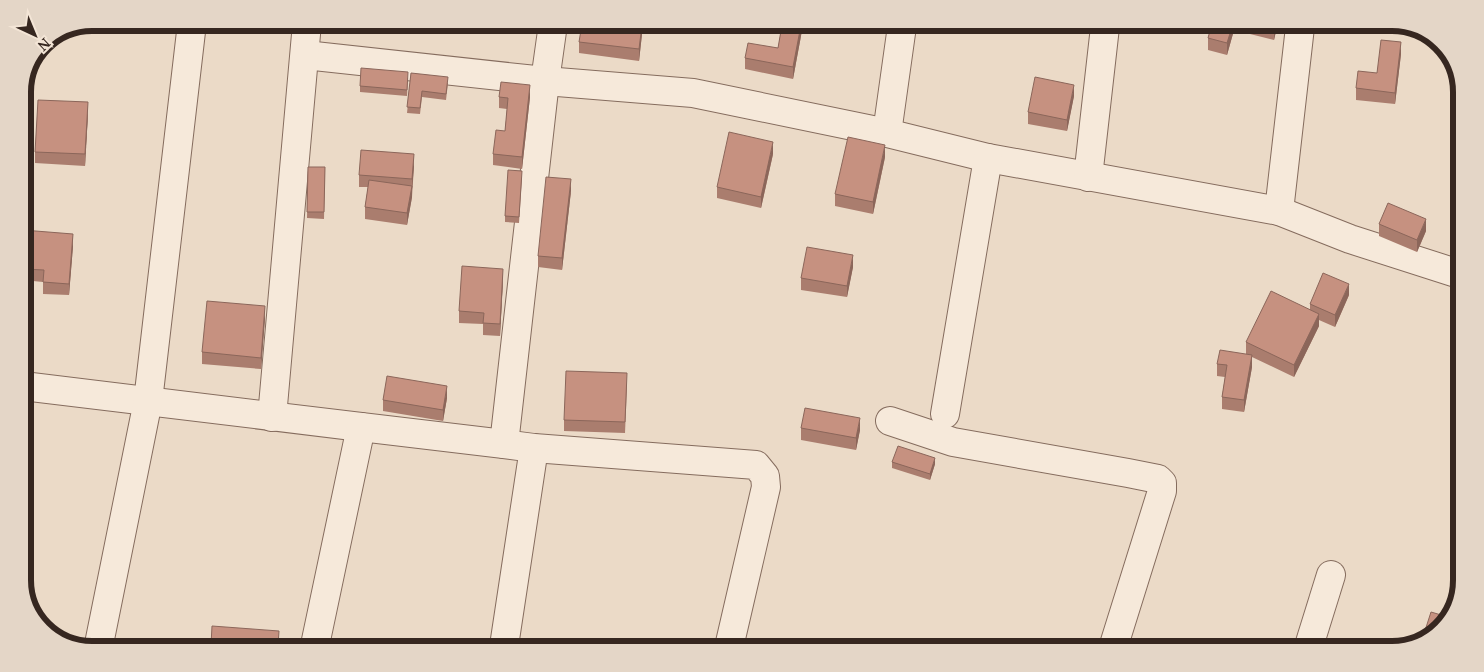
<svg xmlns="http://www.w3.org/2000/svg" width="1484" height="672" viewBox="0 0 1484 672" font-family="'Noto Serif',serif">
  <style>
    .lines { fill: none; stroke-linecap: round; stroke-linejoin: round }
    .minor-casing { stroke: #856c5e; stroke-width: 30 }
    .minor { stroke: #f6e9da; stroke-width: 28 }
    .wall { fill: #aa7d6e }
    .shaded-wall { fill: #8b665a }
    .building { fill: #c69180; stroke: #8b665a }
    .rim { fill: none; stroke: #362720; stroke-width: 6 }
  </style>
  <rect width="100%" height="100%" fill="#ebdac7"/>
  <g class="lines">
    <defs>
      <g id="minor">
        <path d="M305,55L545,81L693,93L887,133L988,158L1279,211L1350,239L1459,274"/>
        <path d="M887,133L902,26"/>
        <path d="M1088,177L1105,27"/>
        <path d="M1279,211L1300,27"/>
        <path d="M23,386L361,427L504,444L534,448L756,465L765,476L766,487L729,647"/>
        <path d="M945,414L988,158"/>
        <path d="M272,417L307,23"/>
        <path d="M890,421L953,442L1128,473L1158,479L1162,483V491L1113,648"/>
        <path d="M504,444L545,81L553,24"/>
        <path d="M99,644L148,401L192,23"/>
        <path d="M315,645L361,427"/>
        <path d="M504,646L534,448"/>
        <path d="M1308,649L1331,575"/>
      </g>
    </defs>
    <!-- minor casing -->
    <use href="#minor" class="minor-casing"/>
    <!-- minor -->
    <use href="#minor" class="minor"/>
  </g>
  <!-- wall -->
  <g class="wall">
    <path d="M619,25H643L639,61L579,53V42L618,28Z"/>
    <path d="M782,25H803L793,79L745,69V58L778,48Z"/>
    <path d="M1211,27H1277L1274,40L1234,30L1227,55L1208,50V38Z"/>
    <path d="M1401,54L1395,104L1356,100V88L1377,73Z"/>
    <path d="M411,73L448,83L446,100L422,97L420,114L407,113Z"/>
    <path d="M408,78L407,96L360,92V86Z"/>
    <path d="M1074,96L1067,131L1028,124V112Z"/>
    <path d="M499,97H530L522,169L493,165V154L505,131L507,109L499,108Z"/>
    <path d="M88,114L85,166L35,163V152Z"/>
    <path d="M773,154L761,208L717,198V187Z"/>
    <path d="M885,157L873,214L835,206V194Z"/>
    <path d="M414,166L412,197L407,225L365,219V207L368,187H359V175Z"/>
    <path d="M308,167H325L324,219L307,218Z"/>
    <path d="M522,177L519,223L505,222V216Z"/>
    <path d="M571,191L562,270L538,267V256Z"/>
    <path d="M1379,224L1426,231L1417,252L1379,236Z"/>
    <path d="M23,230L73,246L69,295L43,294V282L23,280Z"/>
    <path d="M853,267L847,297L801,290V278Z"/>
    <path d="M503,280L500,336L483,335V324L459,323V311Z"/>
    <path d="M1349,295L1335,327L1319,320V326L1294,377L1252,357V367L1244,412L1222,409V397L1225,377L1217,376V364L1246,354V342L1310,310V304Z"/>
    <path d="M265,318L261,369L202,364V352Z"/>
    <path d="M627,385L625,433L564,431V420Z"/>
    <path d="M447,398L443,421L383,411V400Z"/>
    <path d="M801,428L860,430L856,450L801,440Z"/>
    <path d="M892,462L935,464L930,480L892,468Z"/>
  </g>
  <!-- shaded-wall -->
  <g class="shaded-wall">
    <path d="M642,25H643L639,61V49Z"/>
    <path d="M801,25H803L793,79V67Z"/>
    <path d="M1232,27H1234V30L1227,55V43Z"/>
    <path d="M1274,27H1277L1274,40Z"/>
    <path d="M1401,42V54L1395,104V93Z"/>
    <path d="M530,85V97L522,169V157Z"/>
    <path d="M1074,85V96L1067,131V120Z"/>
    <path d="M88,102V114L85,166V154Z"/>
    <path d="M773,142V154L761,208V197Z"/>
    <path d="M885,145V157L873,214V202Z"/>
    <path d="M414,154V166L412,190V179Z"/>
    <path d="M571,179V191L562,270V258Z"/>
    <path d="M412,186V197L407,225V213Z"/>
    <path d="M1426,219V231L1417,252V240Z"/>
    <path d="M73,234V246L69,295V284Z"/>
    <path d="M853,255V267L847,297V286Z"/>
    <path d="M503,269V280L500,336V324Z"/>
    <path d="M1349,284V295L1335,327V315Z"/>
    <path d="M265,306V318L261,369V358Z"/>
    <path d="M1319,314V326L1294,377V365Z"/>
    <path d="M1252,355V367L1244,412V400Z"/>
    <path d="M447,386V398L443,421V410Z"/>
    <path d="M860,418V430L856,450V438Z"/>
    <path d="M935,458V464L930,480V474Z"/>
  </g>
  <!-- building -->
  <g class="building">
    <path d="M582,24L596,25L618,28L619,25H642L639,49L579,42Z"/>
    <path d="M782,25H801L793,67L745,58L748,43L778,48Z"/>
    <path d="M1211,27H1232L1227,43L1208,38Z"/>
    <path d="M1381,40L1401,42L1395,93L1356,88L1358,71L1377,73Z"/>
    <path d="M361,68L408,72L407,90L360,86Z"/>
    <path d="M411,73L448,77L446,94L422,91L420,108L407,107Z"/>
    <path d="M1035,77L1074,85L1067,120L1028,112Z"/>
    <path d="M501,82L530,85L522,157L493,154L496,130L505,131L508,98L499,97Z"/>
    <path d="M38,100L88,102L85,154L35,152Z"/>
    <path d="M729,132L773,142L761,197L717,187Z"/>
    <path d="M848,137L885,145L873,202L835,194Z"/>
    <path d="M361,150L414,154L412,179L359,175Z"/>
    <path d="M308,167H325L324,212H307Z"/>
    <path d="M508,170L522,171L519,217L505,216Z"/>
    <path d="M546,177L571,179L562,258L538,256Z"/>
    <path d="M369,180L412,186L407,213L365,207Z"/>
    <path d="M1388,203L1426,219L1417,240L1379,224Z"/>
    <path d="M23,230L73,234L69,284L43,282L44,270L23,269Z"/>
    <path d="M807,247L853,255L847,286L801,278Z"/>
    <path d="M462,266L503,269L500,324L483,323L484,313L459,311Z"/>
    <path d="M1323,273L1349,284L1335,315L1310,304Z"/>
    <path d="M1271,291L1319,314L1294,365L1246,342Z"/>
    <path d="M207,301L265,306L261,358L202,352Z"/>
    <path d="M1220,350L1252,355L1244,400L1222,397L1227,365L1217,364Z"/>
    <path d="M566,371L627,373L625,422L564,420Z"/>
    <path d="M387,376L447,386L443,410L383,400Z"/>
    <path d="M805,408L860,418L856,438L801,428Z"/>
    <path d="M898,446L935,458L930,474L892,462Z"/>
    <path d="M1431,612L1448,617L1431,638L1422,640Z"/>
    <path d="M212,626L279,631L278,645H211Z"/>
  </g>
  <!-- crop -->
  <path d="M0 0H1484V672H0ZM92 31H1392A61 61 0 0 1 1453 92V580A61 61 0 0 1 1392 641H92A61 61 0 0 1 31 580V92A61 61 0 0 1 92 31Z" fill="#e4d6c7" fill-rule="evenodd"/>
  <path class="rim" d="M92 31H1392A61 61 0 0 1 1453 92V580A61 61 0 0 1 1392 641H92A61 61 0 0 1 31 580V92A61 61 0 0 1 92 31Z"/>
  <!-- north arrow -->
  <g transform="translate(35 35) rotate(136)" stroke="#f3e5d6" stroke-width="4" paint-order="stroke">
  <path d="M0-4L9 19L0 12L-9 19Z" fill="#362720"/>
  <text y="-8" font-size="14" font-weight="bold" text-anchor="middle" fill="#362720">N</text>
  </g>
</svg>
